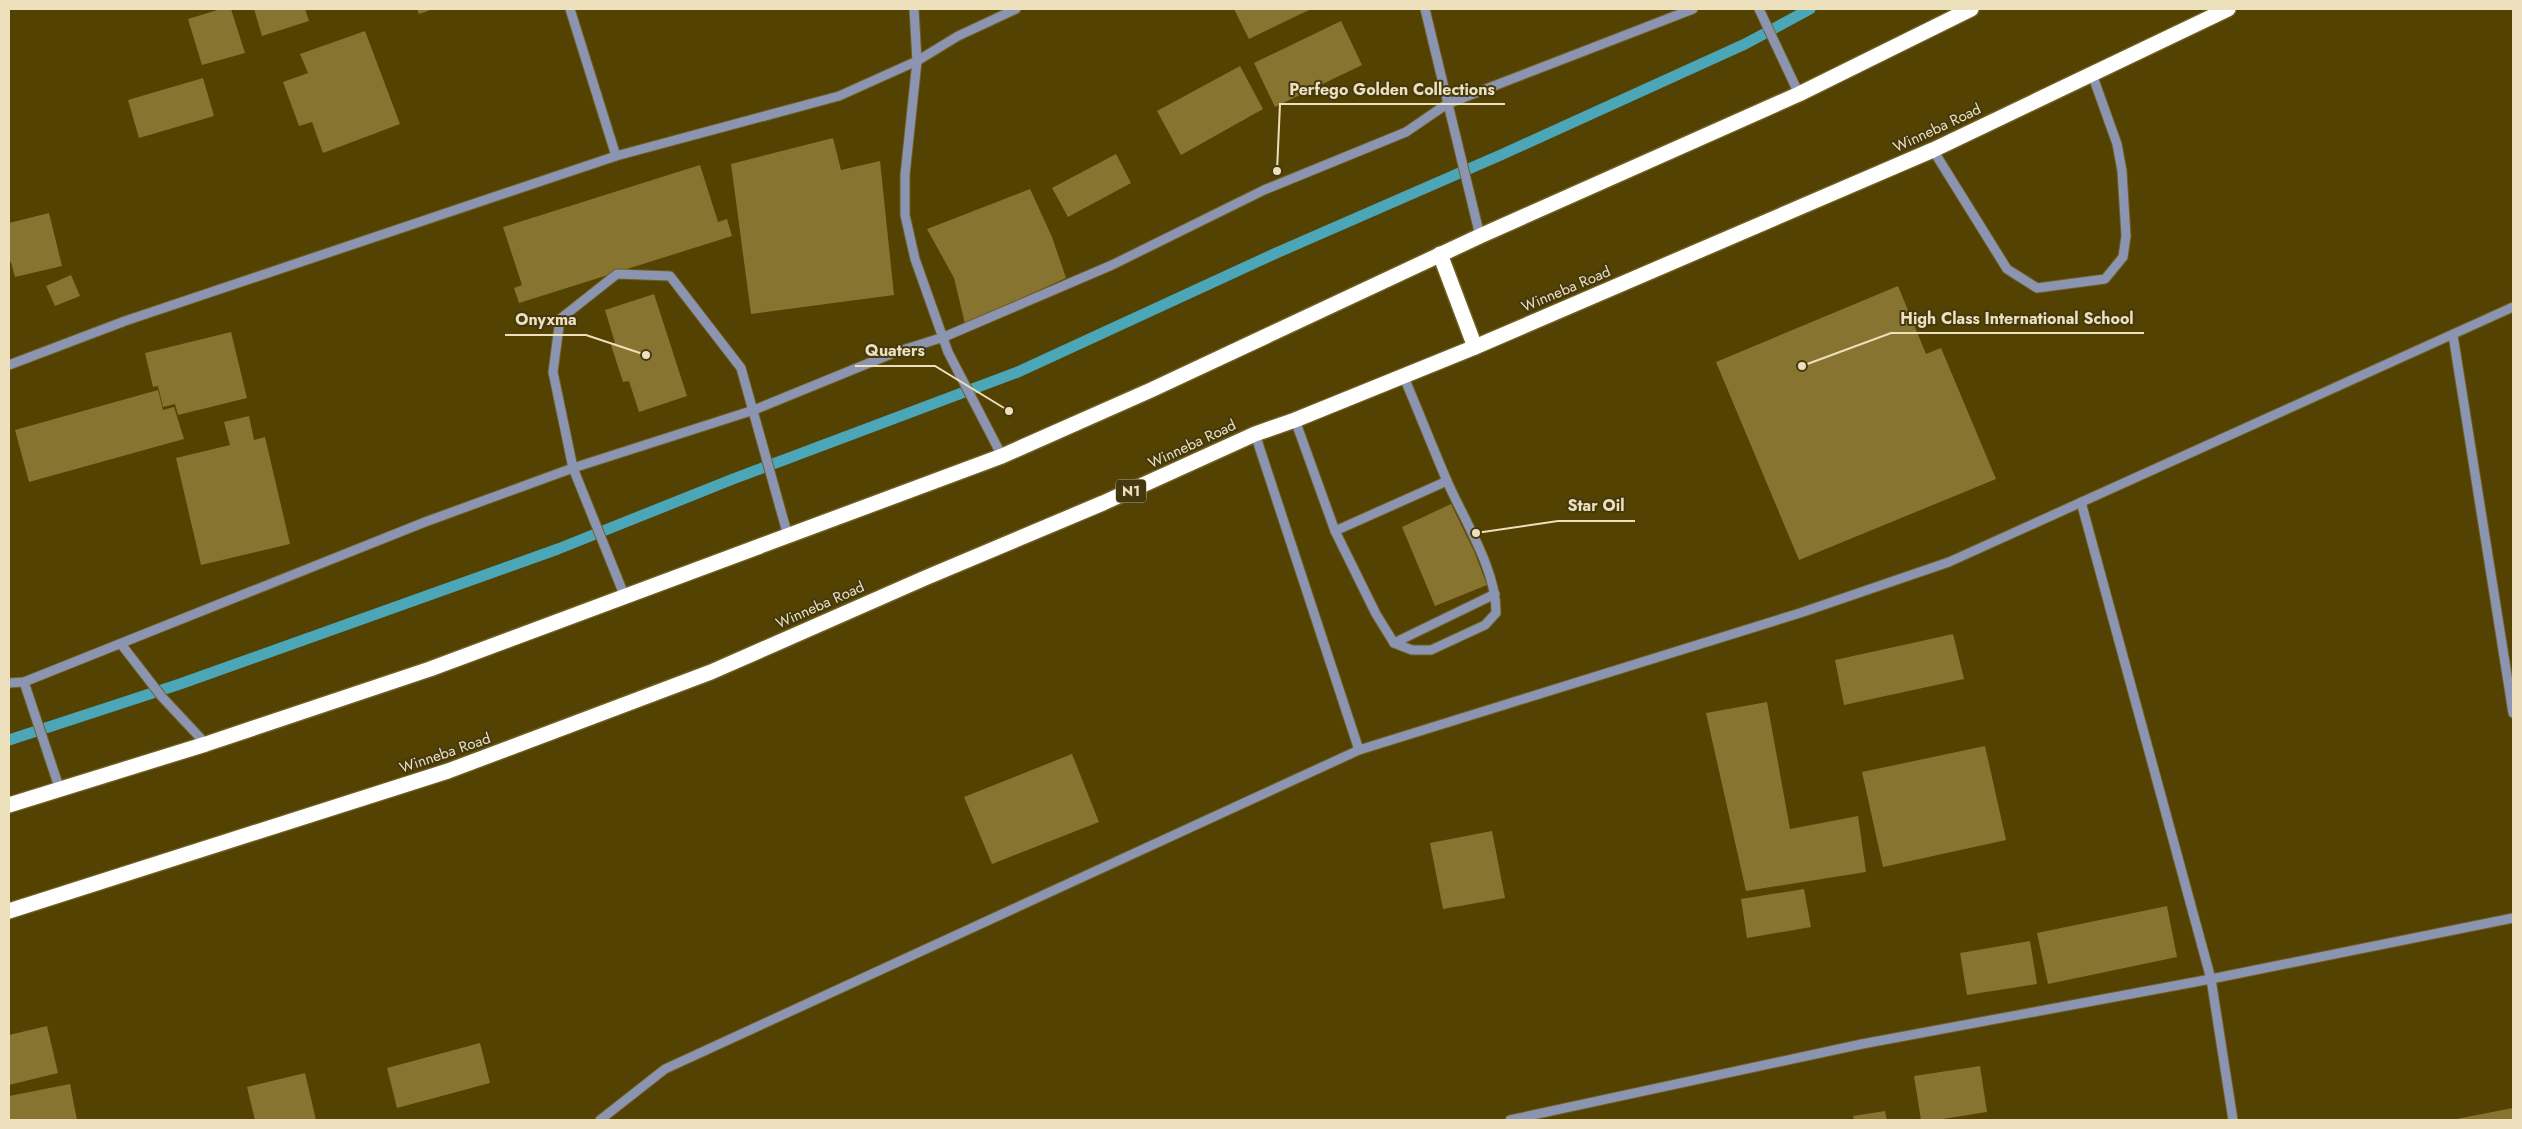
<svg xmlns="http://www.w3.org/2000/svg" width="2522" height="1129" viewBox="0 0 2522 1129" font-family="Jost,sans-serif">
  <style>
    .lines { fill: none; stroke-linecap: round; stroke-linejoin: round }
    .stream { stroke: #4ba6b8; stroke-width: 11 }
    .building { fill: #887431 }
    .minor-casing { stroke: #6f5f23; stroke-width: 11 }
    .highway-casing { stroke: #6f5f23; stroke-width: 18 }
    .minor { stroke: #8b94b1; stroke-width: 9 }
    .highway { stroke: #fff; stroke-width: 15 }
    .labels { text-anchor: middle; stroke-width: 4; stroke-linejoin: round; paint-order: stroke }
    .shield { fill: #443810; stroke: #baae88; stroke-width: 1 }
    .shield-label { font-size: 14px; font-weight: bold; fill: #ece1bc }
    .street-label { font-size: 15px; fill: #ece1bc; stroke: #443810 }
    .leader { fill: none; stroke: #ece1bc; stroke-width: 2 }
    .callout-dot { fill: #ece1bc; stroke: #443810; stroke-width: 2 }
    .callout-label { font-size: 16px; text-anchor: middle; font-weight: bold; fill: #ece1bc; stroke: #443810; stroke-width: 4; stroke-linejoin: round; paint-order: stroke }
  </style>
  <rect width="100%" height="100%" fill="#534201"/>
  <g class="lines">
    <!-- stream -->
    <path class="stream" d="M9,740L180,684L558,549L733,479L1018,372L1274,254L1503,154L1745,44L1810,9"/>
  </g>
  <!-- building -->
  <g class="building">
    <path d="M221,9H231L245,53L202,65L188,19Z"/>
    <path d="M254,9H305L309,21L262,36Z"/>
    <path d="M417,9H433L419,14Z"/>
    <path d="M1234,9H1311L1249,39Z"/>
    <path d="M1341,21L1362,65L1275,107L1254,63Z"/>
    <path d="M365,31L400,124L323,153L312,122L299,126L283,82L308,73L300,54Z"/>
    <path d="M1240,66L1263,109L1181,155L1157,111Z"/>
    <path d="M203,78L214,116L139,138L128,100Z"/>
    <path d="M833,138L841,170L880,161L894,295L751,314L731,164Z"/>
    <path d="M1116,154L1131,183L1068,217L1052,188Z"/>
    <path d="M700,165L718,222L727,219L732,236L519,303L514,288L522,285L503,227Z"/>
    <path d="M1030,189L1052,237L1066,278L965,324L954,278L927,229Z"/>
    <path d="M49,213L62,266L15,277L11,262H9V223Z"/>
    <path d="M71,275L80,296L55,306L46,286Z"/>
    <path d="M1898,286L1926,354L1941,348L1996,479L1799,560L1716,362Z"/>
    <path d="M654,294L687,396L639,412L629,381L623,382L611,345L615,343L605,310Z"/>
    <path d="M231,332L247,398L178,415L175,404L163,407L158,386L153,387L145,353Z"/>
    <path d="M158,390L163,410L174,407L184,439L29,482L15,430Z"/>
    <path d="M249,416L254,440L265,437L290,544L201,565L176,458L230,445L224,422Z"/>
    <path d="M1451,504L1474,551L1487,585L1435,606L1402,527Z"/>
    <path d="M1953,634L1964,679L1844,705L1835,660Z"/>
    <path d="M1767,702L1790,829L1858,816L1866,872L1746,891L1706,713Z"/>
    <path d="M1985,746L2006,840L1883,867L1862,772Z"/>
    <path d="M1072,754L1099,822L992,864L964,797Z"/>
    <path d="M1492,831L1505,898L1443,909L1430,843Z"/>
    <path d="M1804,889L1811,927L1747,938L1741,899Z"/>
    <path d="M2167,906L2177,957L2048,984L2037,933Z"/>
    <path d="M2030,941L2037,984L1967,995L1960,953Z"/>
    <path d="M47,1026L58,1073L9,1085V1035Z"/>
    <path d="M480,1043L490,1083L397,1108L387,1068Z"/>
    <path d="M1980,1066L1987,1112L1936,1120H1921L1914,1076Z"/>
    <path d="M305,1073L316,1120H255L247,1087Z"/>
    <path d="M70,1084L77,1120H9V1096Z"/>
    <path d="M2513,1108V1120H2456V1119Z"/>
    <path d="M1885,1111L1887,1120H1854L1853,1116Z"/>
  </g>
  <g class="lines">
    <defs>
      <g id="minor">
        <path d="M570,9L616,156"/>
        <path d="M914,9L917,61L905,175V215L915,259L948,352L1002,456"/>
        <path d="M1425,9L1480,236"/>
        <path d="M1759,9L1799,94"/>
        <path d="M1933,150L2007,269L2037,288L2105,279L2123,257L2126,236L2122,171L2117,144L2092,74"/>
        <path d="M2453,335L2513,713"/>
        <path d="M9,365L125,321L616,156L839,96L917,61L958,36L1016,9"/>
        <path d="M1295,420L1335,531L1376,614L1394,643L1412,650H1431L1485,625L1496,613C1497,571 1464,520 1447,481C1432,446 1418,410 1403,375"/>
        <path d="M1255,434L1359,750"/>
        <path d="M2081,502L2211,979L2233,1120"/>
        <path d="M1335,531L1447,481"/>
        <path d="M625,597L573,468L553,372L560,319L617,274L670,276L741,368L788,536"/>
        <path d="M1394,643L1495,594"/>
        <path d="M121,644L162,697L206,744"/>
        <path d="M24,682L60,790"/>
        <path d="M9,683L24,682L425,522L573,468L754,410L896,352L944,337L1112,265L1264,190L1406,132L1447,104L1693,9"/>
        <path d="M600,1120L665,1069L1359,750L1800,613L1949,562L2513,307"/>
        <path d="M1510,1120L1862,1044L2211,979L2513,918"/>
      </g>
      <g id="highway">
        <path d="M1440,254L1475,347"/>
        <path d="M9,805L206,744L430,669L1002,456L1151,390L1480,236L1799,94L1971,9"/>
        <path d="M9,911L448,771L711,672L925,578L1103,503L1255,434L1295,420L1475,347L1933,150L2228,9"/>
      </g>
    </defs>
    <!-- minor casing -->
    <use href="#minor" class="minor-casing"/>
    <!-- highway casing -->
    <use href="#highway" class="highway-casing"/>
    <!-- minor -->
    <use href="#minor" class="minor"/>
    <!-- highway -->
    <use href="#highway" class="highway"/>
  </g>
  <g class="labels">
    <!-- shield labels -->
    <rect class="shield" x="1116" y="479.5" width="30" height="23" rx="4"/>
    <g class="shield-label">
      <text x="1131" y="496">N1</text>
    </g>
    <!-- street labels -->
    <g class="street-label">
      <text transform="translate(1937 128) rotate(-25)" y="5">Winneba Road</text>
      <text transform="translate(1566 289) rotate(-23)" y="5">Winneba Road</text>
      <text transform="translate(1192 444) rotate(-25)" y="5">Winneba Road</text>
      <text transform="translate(820 605) rotate(-24)" y="5">Winneba Road</text>
      <text transform="translate(445 753) rotate(-19)" y="5">Winneba Road</text>
    </g>
  </g>
  <!-- callouts -->
  <path class="leader" d="M1277 171L1280 104H1505M1802 366L1891 333H2144M646 355L586 335H505M1009 411L935 366H855M1476 533L1558 521H1635"/>
  <g class="callout-dot">
    <circle cx="1277" cy="171" r="5"/>
    <circle cx="1802" cy="366" r="5"/>
    <circle cx="646" cy="355" r="5"/>
    <circle cx="1009" cy="411" r="5"/>
    <circle cx="1476" cy="533" r="5"/>
  </g>
  <g class="callout-label">
    <text x="1392" y="95">Perfego Golden Collections</text>
    <text x="2017" y="324">High Class International School</text>
    <text x="546" y="325">Onyxma</text>
    <text x="895" y="356">Quaters</text>
    <text x="1596" y="511">Star Oil</text>
  </g>
  <!-- border -->
  <rect width="2522" height="1129" fill="none" stroke="#ece1bc" stroke-width="20"/>
</svg>
